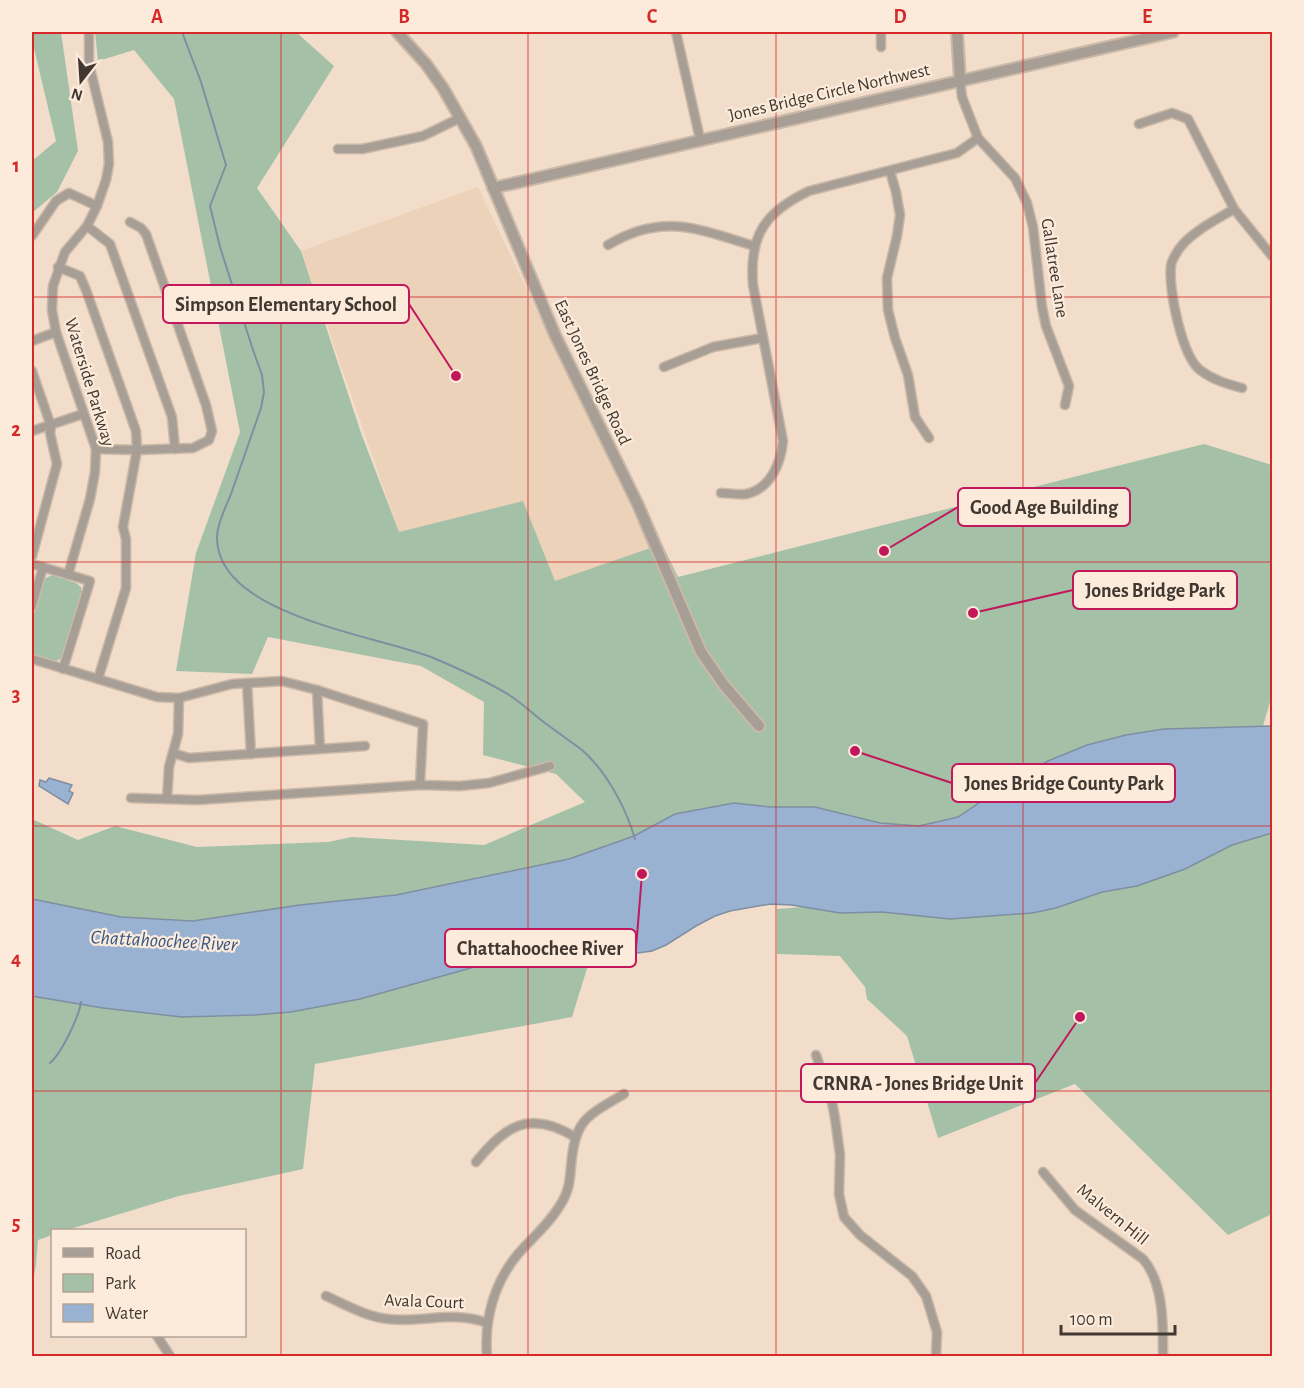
<svg xmlns="http://www.w3.org/2000/svg" width="1304" height="1388" viewBox="0 0 1304 1388" font-family="'Alegreya Sans',sans-serif">
  <style>
    .built { fill: #ecd2b8 }
    .green { fill: #a4c1a8 }
    .water { fill: #9ab2d1; stroke: #7f8ea1; stroke-width: 1.5 }
    .lines { fill: none; stroke-linecap: round; stroke-linejoin: round }
    .stream { stroke: #7f8ea1; stroke-width: 2 }
    .minor-casing { stroke: #cbb9a8; stroke-width: 11 }
    .tertiary-casing { stroke: #cbb9a8; stroke-width: 14 }
    .minor { stroke: #a79f96; stroke-width: 8 }
    .tertiary { stroke: #a79f96; stroke-width: 10 }
    .grid { fill: none; stroke: #d62828; stroke-width: 1.5; stroke-opacity: 0.55 }
    .labels { text-anchor: middle; stroke-width: 4.5; stroke-linejoin: round; paint-order: stroke }
    .street-label { font-size: 18px; fill: #413931; stroke: #fcebdb }
    .water-label { font-size: 20px; font-style: italic; fill: #345682; stroke: #fcebdb }
    .leader { fill: none; stroke: #c2185b; stroke-width: 2 }
    .callout-dot { fill: #c2185b; stroke: #fcebdb; stroke-width: 2 }
    .callout { fill: #fcebdb; stroke: #c2185b; stroke-width: 2 }
    .callout-label { font-size: 20px; text-anchor: middle; font-weight: bold; fill: #413931 }
    .neatline { fill: none; stroke: #d62828; stroke-width: 2 }
    .grid-label { font-size: 20px; text-anchor: middle; font-weight: bold; fill: #d62828 }
  </style>
  <rect width="100%" height="100%" fill="#f2ddca"/>
  <!-- built -->
  <path class="built" d="M478,187L650,548L555,582L523,501L399,532L301,251Z"/>
  <!-- green -->
  <g class="green">
    <path d="M32,32H61L78,151L57,192L32,213V161L56,141L32,40Z"/>
    <path d="M95,32H296L334,66L257,188L301,251L361,433L399,532L523,501L555,581L662,544L678,577L1204,444L1272,465V695L1263,726L1216,728L1000,789L958,817L919,826L880,823L815,807H770L734,803L675,814L634,836L569,859L396,895L300,905L193,921L121,917L32,899V819L78,840L115,826L197,847L328,842L352,837L484,845L585,802L556,774L483,755L484,702L421,666L268,637L252,674L176,671L196,553L240,432L174,99L134,50L98,61Z"/>
    <path d="M52,575L76,583L81,587L82,594L63,658L53,662L32,656V620L44,579Z"/>
    <path d="M1272,828V1214L1228,1235L1075,1084L938,1138L907,1036L867,999L865,987L840,956L777,954V909L865,902L1226,841Z"/>
    <path d="M602,920L572,1017L315,1064L303,1169L179,1196L67,1230H52V1235L38,1240L36,1265L32,1286V986Z"/>
  </g>
  <!-- water -->
  <g class="water">
    <path d="M1272,726V833L1232,845L1185,869L1137,886L1102,892L1056,908L1032,913L950,919L882,912L840,913L792,905L770,904L730,911L715,916L696,926L666,945L652,951L616,956L554,955L503,959L360,999L291,1012L254,1015L182,1017L103,1008L32,996V899L121,917L193,921L300,905L396,895L569,859L634,836L675,814L734,803L770,807H815L880,823L919,826L958,817L1000,789L1048,761L1087,745L1126,735L1164,729Z"/>
    <path d="M49,778L72,785L69,791L73,793L68,804L39,786L40,780L46,782Z"/>
  </g>
  <g class="lines">
    <!-- stream -->
    <g class="stream">
      <path d="M182,32L201,82L226,165L210,206L220,247L253,350L262,375L264,392L261,408C251,437 241,465 231,494C226,507 217,523 217,537C216,617 383,636 436,659C461,670 487,681 509,695C522,703 533,714 545,723C557,732 570,741 582,750C607,772 626,808 635,839"/>
      <path d="M50,1063C61,1054 79,1017 81,1002"/>
    </g>
    <defs>
      <g id="minor">
        <path d="M676,32L700,139"/>
        <path d="M881,32V47"/>
        <path d="M960,80L962,97L978,138L1015,178L1027,203L1033,227L1042,307L1046,326L1069,386L1065,405"/>
        <path d="M1139,124L1172,113L1188,119L1234,209L1272,256"/>
        <path d="M338,149H362L423,136L460,118"/>
        <path d="M890,171L896,192L900,215L897,236L887,278L888,310L895,338L908,375L915,417L929,438"/>
        <path d="M1234,209C1216,220 1191,232 1179,249C1176,254 1171,261 1171,266C1168,289 1182,356 1200,370C1213,380 1227,384 1242,388"/>
        <path d="M87,226L110,244L172,417L175,449"/>
        <path d="M32,236L56,201L69,193L97,206"/>
        <path d="M608,245C662,212 699,229 754,246"/>
        <path d="M32,341L56,332"/>
        <path d="M664,367L713,347L762,338"/>
        <path d="M32,371L51,426L50,433L57,464L32,556"/>
        <path d="M32,431L83,414"/>
        <path d="M96,449L137,450L193,448L209,440L212,431L206,405L146,234L141,228L130,222"/>
        <path d="M721,493C729,493 738,495 746,494C771,489 781,462 783,441L753,285C749,235 765,212 809,191L957,153L978,138"/>
        <path d="M32,564L90,581L63,669"/>
        <path d="M68,575L90,499L95,472L96,449L56,332L52,310L53,286L65,252L87,226L97,206L106,180L109,164L108,142L89,64V32"/>
        <path d="M32,606L43,567"/>
        <path d="M32,659L98,679L126,588V539L123,527L137,450L136,431L86,290L80,276L58,267"/>
        <path d="M98,679L157,697L179,698L232,684L282,681L317,690L423,724L420,785"/>
        <path d="M247,683L251,754"/>
        <path d="M317,690L320,749"/>
        <path d="M173,753L189,758L365,746"/>
        <path d="M131,798L198,800L420,785L460,786L489,783L550,766"/>
        <path d="M167,799L169,767L178,734L179,698"/>
        <path d="M816,1055L831,1097L835,1118L840,1155L839,1194L844,1217L860,1235L912,1276L926,1296L937,1332L936,1356"/>
        <path d="M476,1162C506,1125 529,1110 575,1137"/>
        <path d="M1043,1172L1075,1210L1143,1259C1164,1283 1163,1326 1163,1356"/>
        <path d="M326,1296C346,1305 367,1317 388,1319C421,1323 456,1310 487,1323"/>
        <path d="M157,1336L170,1356"/>
        <path d="M487,1356C484,1319 494,1283 518,1254C533,1237 551,1222 562,1202C569,1191 570,1179 571,1166C575,1120 585,1117 624,1094"/>
      </g>
      <g id="tertiary">
        <path d="M397,32L426,64L443,88L476,146L555,335L638,505L701,652L724,685L759,726"/>
        <path d="M957,32L960,80"/>
        <path d="M493,188L1173,32"/>
      </g>
    </defs>
    <!-- minor casing -->
    <use href="#minor" class="minor-casing"/>
    <!-- tertiary casing -->
    <use href="#tertiary" class="tertiary-casing"/>
    <!-- minor -->
    <use href="#minor" class="minor"/>
    <!-- tertiary -->
    <use href="#tertiary" class="tertiary"/>
  </g>
  <!-- grid -->
  <path class="grid" d="M281,32V1356M528,32V1356M776,32V1356M1023,32V1356M32,297H1272M32,562H1272M32,826H1272M32,1091H1272"/>
  <g class="labels">
    <!-- street labels -->
    <g class="street-label">
      <text transform="translate(829 92) rotate(-13)" y="6">Jones Bridge Circle Northwest</text>
      <text transform="translate(1055 268) rotate(81)" y="6">Gallatree Lane</text>
      <text transform="translate(593 372) rotate(65)" y="6">East Jones Bridge Road</text>
      <text transform="translate(90 382) rotate(73)" y="6">Waterside Parkway</text>
      <text transform="translate(1113 1214) rotate(39)" y="6">Malvern Hill</text>
      <text transform="translate(424 1301) rotate(2)" y="6">Avala Court</text>
    </g>
    <!-- water labels -->
    <g class="water-label">
      <text transform="translate(164 940) rotate(3)" y="7">Chattahoochee River</text>
    </g>
  </g>
  <!-- callouts -->
  <path class="leader" d="M456 376L409 304M884 551L958 507M973 613L1073 590M855 751L952 783M642 874L636 948M1080 1017L1035 1083"/>
  <g class="callout-dot">
    <circle cx="456" cy="376" r="6"/>
    <circle cx="884" cy="551" r="6"/>
    <circle cx="973" cy="613" r="6"/>
    <circle cx="855" cy="751" r="6"/>
    <circle cx="642" cy="874" r="6"/>
    <circle cx="1080" cy="1017" r="6"/>
  </g>
  <g class="callout">
    <rect x="163" y="285" width="246" height="38" rx="6"/>
    <rect x="958" y="488" width="172" height="38" rx="6"/>
    <rect x="1073" y="571" width="164" height="38" rx="6"/>
    <rect x="952" y="764" width="223" height="38" rx="6"/>
    <rect x="445" y="929" width="191" height="38" rx="6"/>
    <rect x="801" y="1064" width="234" height="38" rx="6"/>
  </g>
  <g class="callout-label">
    <text x="286" y="311">Simpson Elementary School</text>
    <text x="1044" y="514">Good Age Building</text>
    <text x="1155" y="597">Jones Bridge Park</text>
    <text x="1064" y="790">Jones Bridge County Park</text>
    <text x="540" y="955">Chattahoochee River</text>
    <text x="918" y="1090">CRNRA - Jones Bridge Unit</text>
  </g>
  <!-- border -->
  <rect width="1304" height="1388" fill="none" stroke="#fcebdb" stroke-width="66"/>
  <!-- legend -->
  <rect x="51" y="1229" width="195" height="108" fill="#fcebdb" stroke="#b1a497" stroke-width="1.5"/>
  <rect x="63" y="1248" width="30" height="9" fill="#a79f96" stroke="#b1a497" stroke-width="1.5"/>
  <text x="105" y="1259" font-size="18" fill="#413931">Road</text>
  <rect x="63" y="1274" width="30" height="18" fill="#a4c1a8" stroke="#b1a497" stroke-width="1.5"/>
  <text x="105" y="1289" font-size="18" fill="#413931">Park</text>
  <rect x="63" y="1304" width="30" height="18" fill="#9ab2d1" stroke="#b1a497" stroke-width="1.5"/>
  <text x="105" y="1319" font-size="18" fill="#413931">Water</text>
  <!-- north arrow -->
  <g transform="translate(81 81) rotate(197)" stroke="#fcebdb" stroke-width="4.5" paint-order="stroke">
  <path d="M0-4.5L10 22L0 15L-10 22Z" fill="#413931"/>
  <text y="-9" font-size="16" font-weight="bold" text-anchor="middle" fill="#413931">N</text>
  </g>
  <!-- scale -->
  <path d="M1061 1325v9h114v-9" fill="none" stroke="#413931" stroke-width="3"/>
  <text x="1070" y="1325" font-size="18" fill="#413931" stroke="#fcebdb" stroke-width="4.5" paint-order="stroke">100 m</text>
  <rect x="33" y="33" width="1238" height="1322" class="neatline"/>
  <g class="grid-label">
    <text x="157" y="23">A</text>
    <text x="404" y="23">B</text>
    <text x="652" y="23">C</text>
    <text x="900" y="23">D</text>
    <text x="1147" y="23">E</text>
    <text x="16" y="172">1</text>
    <text x="16" y="436">2</text>
    <text x="16" y="701">3</text>
    <text x="16" y="965">4</text>
    <text x="16" y="1230">5</text>
  </g>
</svg>
